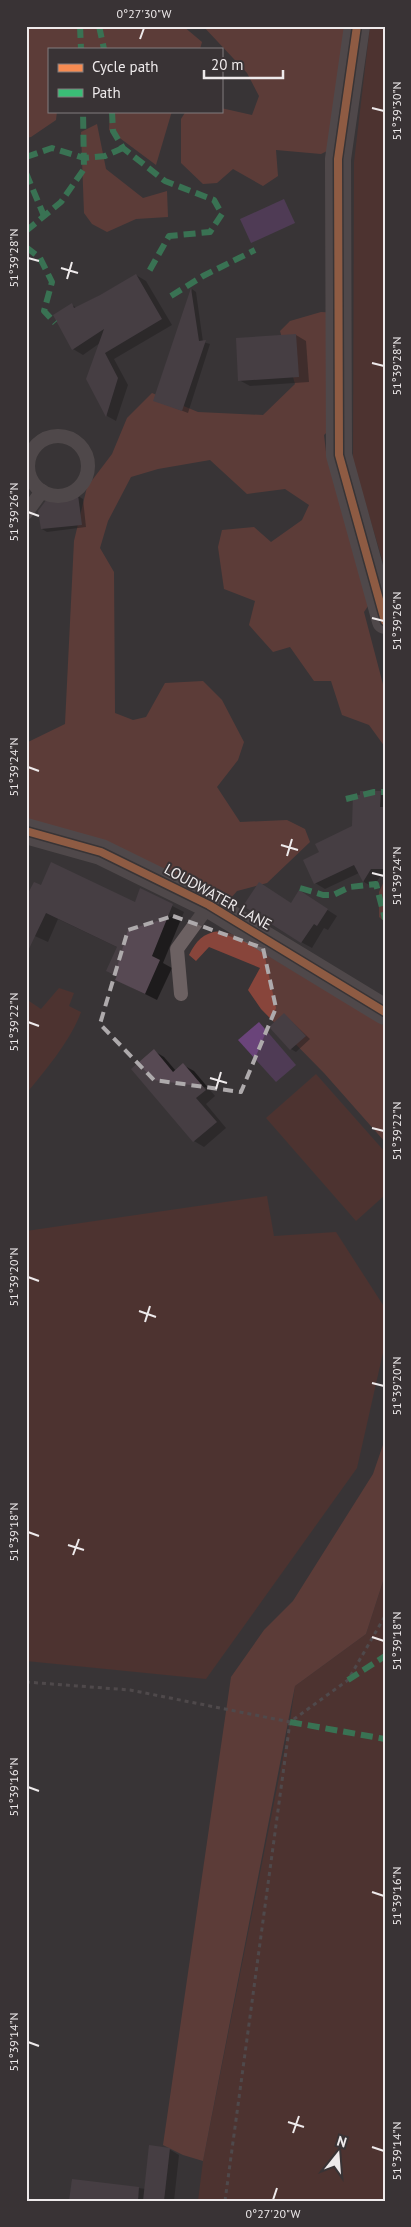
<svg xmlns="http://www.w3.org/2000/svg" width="411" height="2227" viewBox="0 0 411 2227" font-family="'PT Sans',sans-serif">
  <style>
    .green { fill: #663129 }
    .forest { fill: #88453b }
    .water { fill: #6a447a }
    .shadow { fill: #0007 }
    .building { fill: #574953 }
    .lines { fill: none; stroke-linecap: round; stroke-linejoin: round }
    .path { stroke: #6a6264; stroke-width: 3; stroke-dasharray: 4 4; stroke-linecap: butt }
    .service { stroke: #6c6162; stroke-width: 14 }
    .minor { stroke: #6c6162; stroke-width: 26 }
    .quiet { stroke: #3abd76; stroke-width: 6; stroke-dasharray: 12 6; stroke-linecap: butt }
    .cycleway-casing { stroke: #393335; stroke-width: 11 }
    .cycleway { stroke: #f68b52; stroke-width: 8 }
    .marked { fill: none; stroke: #aeaaac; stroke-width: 4; stroke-dasharray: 10 6; stroke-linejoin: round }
    .ticks { fill: none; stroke: #eeeaeb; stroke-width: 2 }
    .labels { text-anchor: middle; stroke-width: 4; stroke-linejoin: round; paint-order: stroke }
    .street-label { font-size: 15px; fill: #eeeaeb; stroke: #393335 }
    .neatline { fill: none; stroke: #eeeaeb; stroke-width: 2 }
    .ticks-label { font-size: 12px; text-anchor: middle; fill: #eeeaeb }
  </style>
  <rect width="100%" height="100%" fill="#383436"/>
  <!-- green -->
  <g class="green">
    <path d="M370,26H385V569L353,462L354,162Z"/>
    <path d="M59,988L74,993L69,1006L81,1012C71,1040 45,1071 26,1094V1003L29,1001L41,1009Z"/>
    <path d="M316,1074L385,1152V1195L356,1221L266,1118Z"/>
    <path d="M267,1196L274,1236L336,1232L385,1308V1344L357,1468L206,1679L26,1661V1231Z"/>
    <path d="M385,1575V2201H198L203,2161L290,1722L295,1686L366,1634Z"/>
  </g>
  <!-- forest -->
  <g class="forest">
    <path d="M26,26H183L202,42L200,49H49V111H57L56,120L31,137L26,138Z"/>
    <path d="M203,26H354L341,144L321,154L276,150L278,176L263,186L233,169L217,183L203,184L181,163V119L186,111H221V108L252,115L259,96L247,73Z"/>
    <path d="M110,111H172L156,165L109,130Z"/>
    <path d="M97,124L106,169L143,198L167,191L168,217L136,219L107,232L92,224L84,213L81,132Z"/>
    <path d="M321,312L340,313V420L324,435L326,452L369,577L378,591L364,612L385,692V747L369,725L342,715L331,681H314L290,647L273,652L249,625L255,601L224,589L218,547L222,530L254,527L271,542L302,520L309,505L285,489L247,494L210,460L158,469L131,477L108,521L100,548L114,572L115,713L133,720L146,717L165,683L203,681L222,700L244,742L238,760L217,787L240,822L287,820L305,829L310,842L267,883L237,891L224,906L26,832V743L65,724L74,541L87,487L112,454L127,418L152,393L198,412L263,415L295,384L280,331L290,321Z"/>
    <path d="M385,879V922L379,917V892Z"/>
    <path d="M219,931L232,934L385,1026V1142L324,1073L261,1009L248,990L260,968L209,947L196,961L189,955C196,941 203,933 219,931Z"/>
    <path d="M385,1439V1575L366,1634L295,1686L203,2161L183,2155L163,2145L231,1677L264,1630L293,1601L373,1474Z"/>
  </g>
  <!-- water -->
  <g class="water">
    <path d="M284,199L295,223L251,243L240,219Z"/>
    <path d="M259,1022L296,1065L276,1082L238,1040Z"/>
  </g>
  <!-- shadow -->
  <g class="shadow">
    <path d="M136,275L146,281L172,325L114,359L128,385L116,421L107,416L87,379L100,343L83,355L73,349L72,305L77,308Z"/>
    <path d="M192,289L196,292L203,342L210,344L188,413L154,400Z"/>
    <path d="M296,335L306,341L309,382L250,386L239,380Z"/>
    <path d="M78,496L83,499L86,527L47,532L42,529Z"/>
    <path d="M380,792L385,795V874H382L373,887L364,882L359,873L325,889L315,883L321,852L354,827Z"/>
    <path d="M41,887L135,903L141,890L184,912L163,963L172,968L157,1000L117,980L119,948L58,919L48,942L26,932Z"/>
    <path d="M309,898L337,916L328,930L324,928L312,948L301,942L291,904Z"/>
    <path d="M285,1015L310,1039L296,1052L291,1049Z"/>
    <path d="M154,1051L164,1057L176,1071L183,1065L194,1071L215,1096L206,1104L226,1128L204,1147L194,1141Z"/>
    <path d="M169,2149L179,2155L174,2201H70L73,2180L146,2189Z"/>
  </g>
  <!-- building -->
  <g class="building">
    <path d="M136,274L162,319L105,353L118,378L106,417L86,379L104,329L72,350L53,315L72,303L74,308L100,295Z"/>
    <path d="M191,288L199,341L206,340L182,411L153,401Z"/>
    <path d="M296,334L299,377L238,381L236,338Z"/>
    <path d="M78,495L82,525L41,529L38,511L47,499Z"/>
    <path d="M360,791H381L380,807H385V869H371L363,882L354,865L314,884L303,860L319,852L315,844L352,826L353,795H360Z"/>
    <path d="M51,862L135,902L140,888L173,904L152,956L160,960L145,994L115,980L117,976L106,971L117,947L46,913L26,955V897L34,882L41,885Z"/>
    <path d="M259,882L291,903L299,890L328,909L317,926L314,924L301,943L243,906Z"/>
    <path d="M284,1013L306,1036L290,1050L269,1027Z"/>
    <path d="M154,1049L173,1072L183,1063L206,1090L196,1098L217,1122L193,1142L131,1069Z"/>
    <path d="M149,2145L170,2148L164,2201H143Z"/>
    <path d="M72,2179L139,2187L138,2201H69Z"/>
  </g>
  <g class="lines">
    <!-- path -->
    <g class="path">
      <path d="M26,1682L130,1690L290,1722"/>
      <path d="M225,2201L290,1722L348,1680L385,1616"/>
    </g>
    <!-- service -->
    <g class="service">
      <circle cx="58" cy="466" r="30"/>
      <path d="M26,513L42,491"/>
      <path d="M181,994L177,949L209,905"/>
    </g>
    <!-- minor -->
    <g class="minor">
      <path d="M357,26L338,159L339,455L385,621"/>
      <path d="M26,831L101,852L209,905L385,1012"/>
    </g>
    <!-- quiet -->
    <g class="quiet">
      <path d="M80,26L81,49"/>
      <path d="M99,26L104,49"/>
      <path d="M112,111L113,131L123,148L165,181L214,200L222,214L210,232L169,236L147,275"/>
      <path d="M26,157L52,148L84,158L105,156L123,148"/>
      <path d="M26,173L44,216"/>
      <path d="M26,231L61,202L84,169L83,111"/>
      <path d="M26,247L40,258L52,282L44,311L55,323"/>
      <path d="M171,296L203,276L255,250"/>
      <path d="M346,799L374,792H385"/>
      <path d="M300,888L323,895H333L350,887L376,884L385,919"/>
      <path d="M348,1680L385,1656"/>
      <path d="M290,1722L385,1739"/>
    </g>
    <defs>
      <g id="cycleway">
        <path d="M357,26L338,159L339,455L385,621"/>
        <path d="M26,831L101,852L209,905L385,1012"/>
      </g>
    </defs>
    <!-- cycleway casing -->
    <use href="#cycleway" class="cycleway-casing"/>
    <!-- cycleway -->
    <use href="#cycleway" class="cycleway"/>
  </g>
  <!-- marked area -->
  <path d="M0 0H411V2227H0ZM173,916L263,948L276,1008L241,1092L154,1080L100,1024L128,930Z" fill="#383436" fill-opacity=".55" fill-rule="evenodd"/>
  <path class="marked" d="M173,916L263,948L276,1008L241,1092L154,1080L100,1024L128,930Z"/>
  <!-- ticks -->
  <path class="ticks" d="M140,39L144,28M372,108L384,111M28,258L39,261M61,268L78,273M67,279L72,262M372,363L384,366M28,512L39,516M372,618L384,621M28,767L39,771M281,845L298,850M287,856L292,839M372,873L384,876M28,1022L39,1026M210,1078L227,1083M216,1089L221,1072M372,1128L384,1131M28,1277L39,1281M139,1311L156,1317M145,1322L150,1306M372,1383L384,1386M28,1532L39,1536M68,1545L84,1550M73,1555L79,1539M372,1637L384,1641M28,1787L39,1791M372,1892L384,1896M28,2042L39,2046M288,2122L304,2127M293,2133L299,2116M372,2147L384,2151M273,2200L277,2188"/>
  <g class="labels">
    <!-- street labels -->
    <g class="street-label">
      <text transform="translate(218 897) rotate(29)" y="5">LOUDWATER LANE</text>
    </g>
  </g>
  <!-- border -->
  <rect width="411" height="2227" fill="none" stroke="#393335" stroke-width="55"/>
  <!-- legend -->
  <rect x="48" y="48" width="175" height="65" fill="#393335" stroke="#817c7e"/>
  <rect x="58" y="64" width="25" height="8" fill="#f68b52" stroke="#817c7e"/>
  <text x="92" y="72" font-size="15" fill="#eeeaeb">Cycle path</text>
  <rect x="58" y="89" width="25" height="8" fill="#3abd76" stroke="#817c7e"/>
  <text x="92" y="98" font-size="15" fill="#eeeaeb">Path</text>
  <!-- north arrow -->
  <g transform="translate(338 2154) rotate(17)" stroke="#393335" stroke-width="4" paint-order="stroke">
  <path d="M0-4L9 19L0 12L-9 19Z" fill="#eeeaeb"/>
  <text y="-8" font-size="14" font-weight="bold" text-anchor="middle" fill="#eeeaeb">N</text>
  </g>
  <!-- scale -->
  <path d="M204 70v8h79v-8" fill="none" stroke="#eeeaeb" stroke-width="2.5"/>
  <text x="211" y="70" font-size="15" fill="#eeeaeb" stroke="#393335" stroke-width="4" paint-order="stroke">20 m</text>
  <rect x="28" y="28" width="356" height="2172" class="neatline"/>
  <g class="ticks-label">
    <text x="144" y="18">0°27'30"W</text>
    <text transform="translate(397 111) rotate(-90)" y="4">51°39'30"N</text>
    <text transform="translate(14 258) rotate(-90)" y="4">51°39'28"N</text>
    <text transform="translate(397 366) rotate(-90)" y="4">51°39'28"N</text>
    <text transform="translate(14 512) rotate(-90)" y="4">51°39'26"N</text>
    <text transform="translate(397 621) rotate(-90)" y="4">51°39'26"N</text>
    <text transform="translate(14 767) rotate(-90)" y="4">51°39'24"N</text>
    <text transform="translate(397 876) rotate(-90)" y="4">51°39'24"N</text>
    <text transform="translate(14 1022) rotate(-90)" y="4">51°39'22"N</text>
    <text transform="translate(397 1131) rotate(-90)" y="4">51°39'22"N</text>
    <text transform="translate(14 1277) rotate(-90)" y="4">51°39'20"N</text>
    <text transform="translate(397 1386) rotate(-90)" y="4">51°39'20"N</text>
    <text transform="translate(14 1532) rotate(-90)" y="4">51°39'18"N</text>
    <text transform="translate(397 1641) rotate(-90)" y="4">51°39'18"N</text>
    <text transform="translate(14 1787) rotate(-90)" y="4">51°39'16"N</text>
    <text transform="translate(397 1896) rotate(-90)" y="4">51°39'16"N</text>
    <text transform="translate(14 2042) rotate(-90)" y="4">51°39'14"N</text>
    <text transform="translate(397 2151) rotate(-90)" y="4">51°39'14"N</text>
    <text x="273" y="2218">0°27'20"W</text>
  </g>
</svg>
